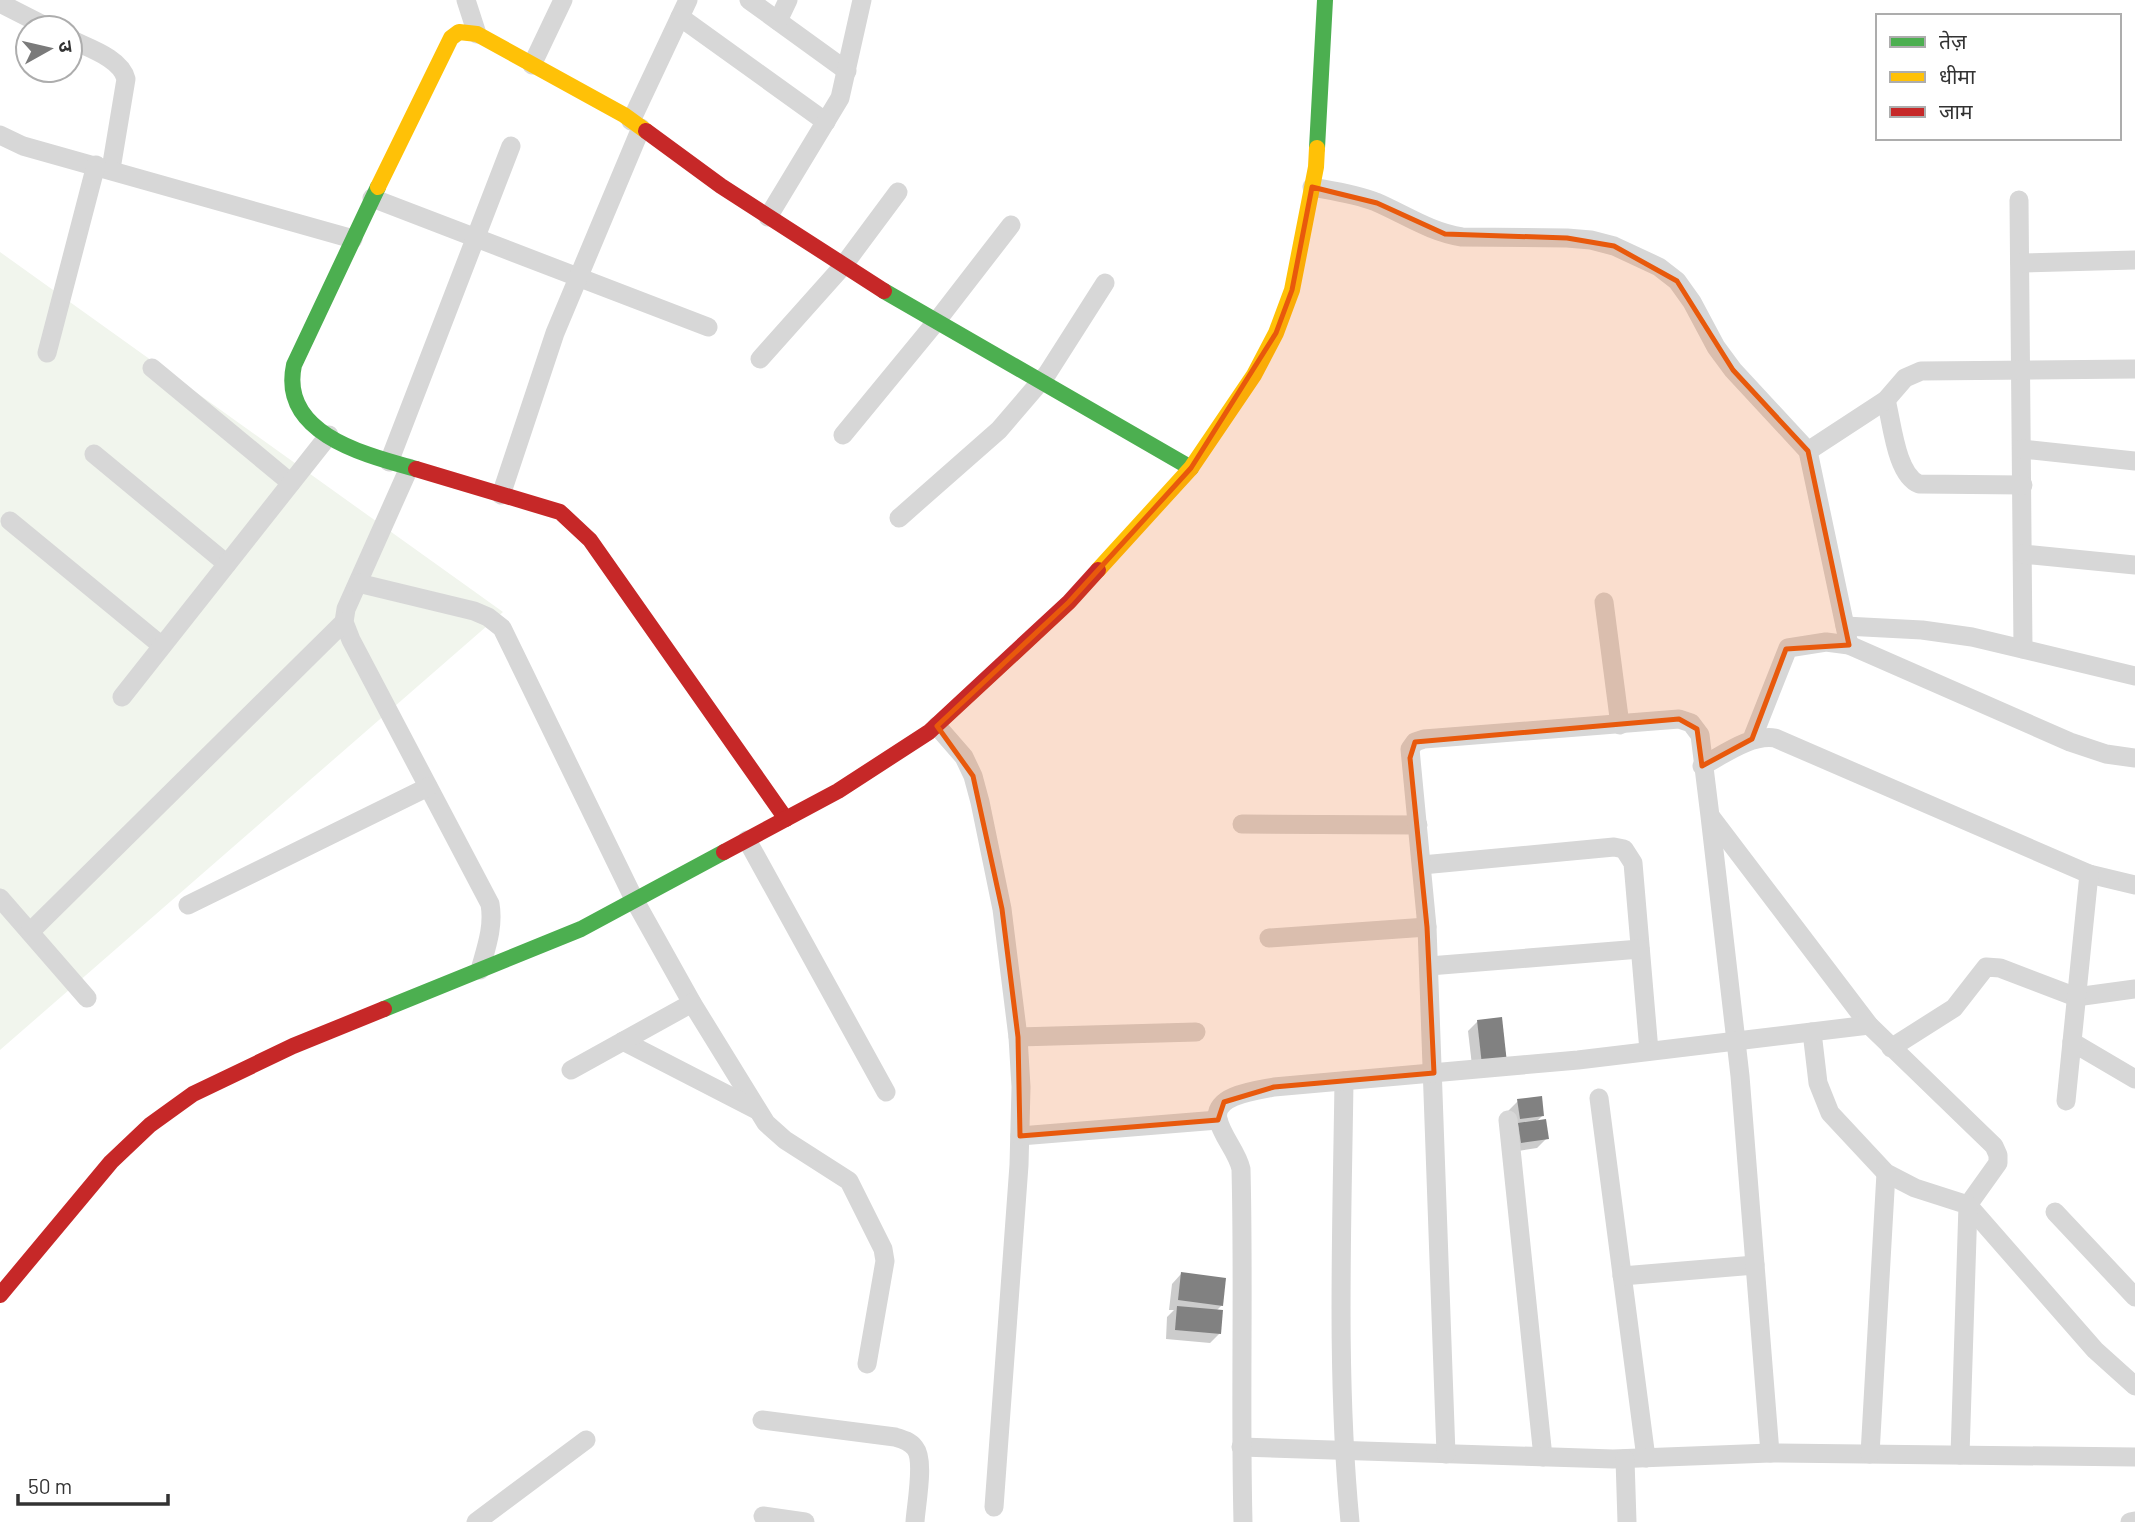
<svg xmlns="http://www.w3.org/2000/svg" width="2135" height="1522" viewBox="0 0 2135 1522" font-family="Barlow,'Noto Sans Devanagari',sans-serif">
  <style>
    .green { fill: #f1f5ed }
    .shadow { fill: #0003 }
    .building { fill: #818181 }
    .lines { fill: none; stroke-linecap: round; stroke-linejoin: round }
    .street { stroke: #d7d7d7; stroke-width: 19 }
    .fast { stroke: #4caf50; stroke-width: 16 }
    .slow { stroke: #ffc107; stroke-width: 16 }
    .jam { stroke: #c62828; stroke-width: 16 }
    .marked { fill: #e8590c; fill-opacity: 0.2; stroke: #e8590c; stroke-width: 5; stroke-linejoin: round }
  </style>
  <rect width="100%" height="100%" fill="#fff"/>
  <!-- green -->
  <path class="green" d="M0,252L503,612L0,1050Z"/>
  <!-- shadow -->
  <g class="shadow">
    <path d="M1478,1021L1505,1062L1473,1074L1468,1031Z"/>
    <path d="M1518,1101L1543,1115L1536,1122L1547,1138L1537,1148L1512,1152L1508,1111Z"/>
    <path d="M1181,1274L1222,1305L1216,1311L1220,1333L1210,1343L1166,1339L1167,1317L1174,1310H1169L1172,1284Z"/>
  </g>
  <!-- building -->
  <g class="building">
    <path d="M1502,1017L1507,1063L1482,1065L1477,1020Z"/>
    <path d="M1542,1096L1544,1116L1520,1119L1517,1099Z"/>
    <path d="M1546,1119L1549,1139L1521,1143L1518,1123Z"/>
    <path d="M1181,1272L1226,1278L1223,1306L1178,1300Z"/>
    <path d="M1177,1306L1223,1310L1221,1334L1175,1330Z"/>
  </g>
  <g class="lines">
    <!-- street -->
    <g class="street">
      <path d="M466,0L477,34"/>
      <path d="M749,0L847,71"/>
      <path d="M0,3L49,28"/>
      <path d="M680,17L826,122"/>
      <path d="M778,21L788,0"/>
      <path d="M70,39C88,48 121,58 126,79L111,169"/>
      <path d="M532,65L563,0"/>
      <path d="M631,121L688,0"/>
      <path d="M0,135L23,146L353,239"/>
      <path d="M1312,187C1334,191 1356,194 1376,202C1406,215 1430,232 1462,237L1567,238L1591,240L1614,246L1659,267L1677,281L1692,302L1716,347L1733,370L1808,451L1849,645"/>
      <path d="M372,198L708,327"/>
      <path d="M2019,200L2023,649"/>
      <path d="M768,217L840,98L862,0"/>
      <path d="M2020,263L2135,260"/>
      <path d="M47,353L96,165"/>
      <path d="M760,359L843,266L898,192"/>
      <path d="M152,368L291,483"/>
      <path d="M1886,400C1892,422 1896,475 1919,484L2023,485"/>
      <path d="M843,435L936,322L1011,225"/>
      <path d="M2022,449L2135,461"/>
      <path d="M1808,451L1886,400L1905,378L1921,371L2135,369"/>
      <path d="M94,454L227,564"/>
      <path d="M389,462L511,146"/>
      <path d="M409,468L346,609L344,622L351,640L490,904C494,927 486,948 480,970"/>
      <path d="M501,495L555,333L641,128"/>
      <path d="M899,518L999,430L1047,374L1105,283"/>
      <path d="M10,521L162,646"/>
      <path d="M2023,554L2135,565"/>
      <path d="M358,583L474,611L488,617L502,628L635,901L692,1003L766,1123L785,1140L849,1181L883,1249L885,1261L867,1364"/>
      <path d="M1604,602L1620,725"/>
      <path d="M1845,626L1922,630L1972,637L2135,676"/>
      <path d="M122,697L329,435"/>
      <path d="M937,726L964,757L973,776L980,802L1002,909L1018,1037L1021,1087L1019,1165L994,1507"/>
      <path d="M1752,739L1788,648L1826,642L1849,645L2070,742L2106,754L2135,758"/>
      <path d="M1702,766C1723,755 1751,734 1775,738L2089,874L2135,885"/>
      <path d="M1711,817L1869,1025L1994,1146L1998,1155V1163L1968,1205L2095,1350L2135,1386"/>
      <path d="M1242,824L1418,825"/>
      <path d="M747,840L886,1092"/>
      <path d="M1422,865L1614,847L1624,849L1633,863L1649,1051"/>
      <path d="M0,898L87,998"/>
      <path d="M188,905L428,787"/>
      <path d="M30,932L344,622"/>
      <path d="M1269,938L1427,927"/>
      <path d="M1429,966L1640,949"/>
      <path d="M1812,1032L1818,1083L1830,1113L1886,1173L1915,1188L1968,1205L1960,1455"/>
      <path d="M1018,1037L1196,1032"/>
      <path d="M623,1041L757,1110"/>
      <path d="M2072,1042L2135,1079"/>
      <path d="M1891,1048L1954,1008L1986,967L2000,968L2076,997L2135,989"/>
      <path d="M571,1070L692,1003"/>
      <path d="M1344,1081C1342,1228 1336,1376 1350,1522"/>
      <path d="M1599,1098L1646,1458"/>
      <path d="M2066,1101L2089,874"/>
      <path d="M1508,1120L1543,1457"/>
      <path d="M1020,1136L1218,1120"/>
      <path d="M2055,1212L2135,1297"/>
      <path d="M1622,1276L1755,1265"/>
      <path d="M762,1420L895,1437C902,1439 910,1441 915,1448C925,1460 916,1505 915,1522"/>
      <path d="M1241,1447L1613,1459L1770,1453L2135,1457"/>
      <path d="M1446,1454L1427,927L1410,749L1415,742L1424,739L1679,719L1691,723L1700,735L1710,816L1740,1076L1770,1453"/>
      <path d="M1870,1454L1886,1173"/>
      <path d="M1625,1459L1627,1522"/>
      <path d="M763,1516L805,1522"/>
      <path d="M476,1522L586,1440"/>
      <path d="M1243,1522C1240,1404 1244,1287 1241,1169C1237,1151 1222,1137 1218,1119C1212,1095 1259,1090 1274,1087L1578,1060L1869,1025"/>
      <path d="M2130,1522L2135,1521"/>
    </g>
    <!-- fast -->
    <g class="fast">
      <path d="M1317,148L1325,0"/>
      <path d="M378,187L294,365C279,434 366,455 416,469"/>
      <path d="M884,291L1191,468"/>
      <path d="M384,1009L581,929L724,852"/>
    </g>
    <!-- slow -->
    <g class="slow">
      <path d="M378,187L451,38L459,32L477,34L624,115L646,131"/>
      <path d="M1098,570L1191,468L1254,375L1276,333L1292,290L1316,167L1317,148"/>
    </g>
    <!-- jam -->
    <g class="jam">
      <path d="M646,131L721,186L884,291"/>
      <path d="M416,469L560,512L590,540L786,819"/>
      <path d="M724,852L838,791L929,732L1069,602L1098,570"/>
      <path d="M0,1295L111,1162L150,1125L193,1094L293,1046L384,1009"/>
    </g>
  </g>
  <!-- marked area -->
  <path class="marked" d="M1312,187L1377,203L1445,234L1567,238L1614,246L1677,281L1733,370L1808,451L1849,645L1786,649L1752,739L1702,766L1697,729L1679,719L1415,742L1410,758L1427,927L1434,1073L1274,1087L1224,1102L1218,1120L1020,1136L1018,1037L1002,909L973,776L937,726L1069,602L1191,468L1276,333L1292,290Z"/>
  <!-- legend -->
  <rect x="1876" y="14" width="245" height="126" fill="#ffffff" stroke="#adadad" stroke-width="2"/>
  <rect x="1890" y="37" width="35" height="10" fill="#4caf50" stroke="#adadad" stroke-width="2"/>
  <text x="1939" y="49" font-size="21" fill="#333333">तेज़</text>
  <rect x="1890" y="72" width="35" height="10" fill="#ffc107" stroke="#adadad" stroke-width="2"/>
  <text x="1939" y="84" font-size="21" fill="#333333">धीमा</text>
  <rect x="1890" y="107" width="35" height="10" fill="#c62828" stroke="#adadad" stroke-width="2"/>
  <text x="1939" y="119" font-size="21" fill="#333333">जाम</text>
  <!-- north arrow -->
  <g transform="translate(49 49) rotate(82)"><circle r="33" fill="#ffffff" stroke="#adadad" stroke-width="2"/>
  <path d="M0-5L12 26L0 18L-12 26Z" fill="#7a7a7a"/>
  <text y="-10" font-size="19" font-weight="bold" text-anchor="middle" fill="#333333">उ</text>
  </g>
  <!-- scale -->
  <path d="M18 1494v10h150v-10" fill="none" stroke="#333333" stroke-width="3.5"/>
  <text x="28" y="1494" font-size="21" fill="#333333" stroke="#ffffff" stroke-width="5" paint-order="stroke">50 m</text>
</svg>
